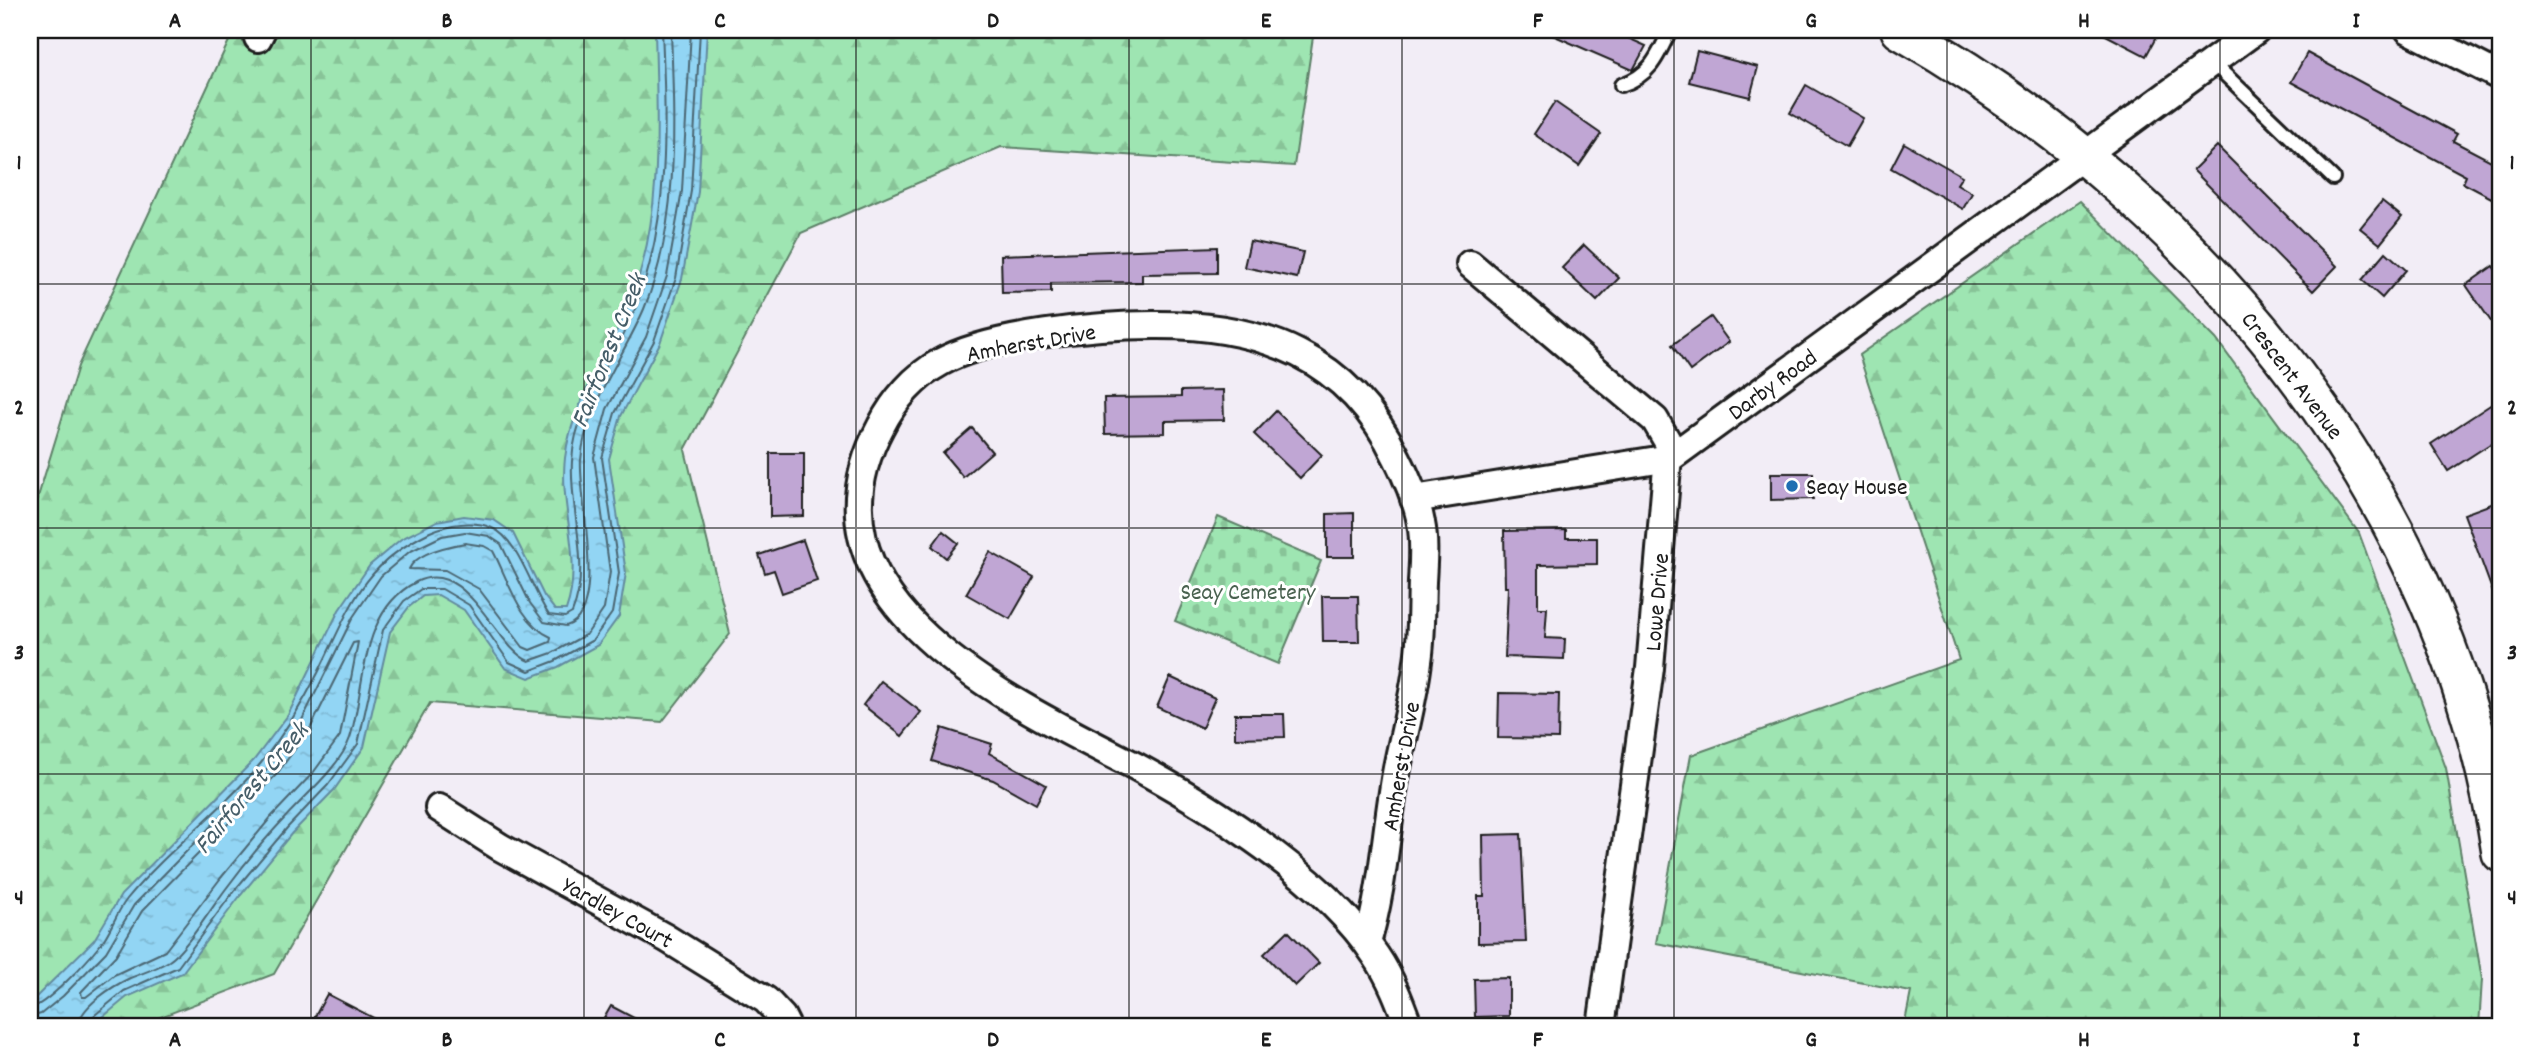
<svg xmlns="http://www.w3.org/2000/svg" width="2531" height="1057" viewBox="0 0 2531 1057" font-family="Dekko,sans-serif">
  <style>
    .forest { fill: url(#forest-firs); stroke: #5d8067; stroke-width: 2 }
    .cemetery { fill: url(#cemetery-stones); stroke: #5d8067; stroke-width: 2 }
    .water { fill: url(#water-ripples); stroke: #638b9e; stroke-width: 2 }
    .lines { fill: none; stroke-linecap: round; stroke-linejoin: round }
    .shore { stroke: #4b6672; stroke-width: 2 }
    .building { fill: #c0a6d4; stroke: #1c1c1c; stroke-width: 2 }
    .lane-casing { stroke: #1c1c1c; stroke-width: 18 }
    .street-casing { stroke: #1c1c1c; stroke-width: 32 }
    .secondary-casing { stroke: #1c1c1c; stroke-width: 42 }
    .lane { stroke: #fff; stroke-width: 12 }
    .street { stroke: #fff; stroke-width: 26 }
    .secondary { stroke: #fff; stroke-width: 37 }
    .grid { fill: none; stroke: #1c1c1c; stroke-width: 2; stroke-opacity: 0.55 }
    .poi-dot { fill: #1f6fb2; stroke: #fff; stroke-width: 2.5 }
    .labels { text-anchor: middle; stroke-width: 6; stroke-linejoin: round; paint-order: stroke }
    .street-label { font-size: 24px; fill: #1c1c1c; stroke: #fff }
    .poi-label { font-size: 24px; fill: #1c1c1c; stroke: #fff; text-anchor: start }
    .park-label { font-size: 24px; fill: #4a6250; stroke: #fff }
    .water-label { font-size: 26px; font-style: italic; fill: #455d68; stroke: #fff }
    .neatline { fill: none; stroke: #1c1c1c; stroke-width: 2.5 }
    .grid-label { font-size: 23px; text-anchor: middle; font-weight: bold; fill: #1c1c1c }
  </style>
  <defs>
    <pattern id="forest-firs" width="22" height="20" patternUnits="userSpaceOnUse" patternTransform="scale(1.75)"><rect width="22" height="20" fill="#9ee5b2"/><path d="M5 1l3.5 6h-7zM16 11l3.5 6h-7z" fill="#88c498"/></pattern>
    <pattern id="cemetery-stones" width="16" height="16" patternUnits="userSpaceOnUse" patternTransform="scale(1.75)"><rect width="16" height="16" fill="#9ee5b2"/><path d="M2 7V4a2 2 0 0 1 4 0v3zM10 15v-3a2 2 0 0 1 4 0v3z" fill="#88c498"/></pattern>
    <pattern id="water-ripples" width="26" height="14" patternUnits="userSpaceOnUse" patternTransform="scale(1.75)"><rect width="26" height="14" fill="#92d5f4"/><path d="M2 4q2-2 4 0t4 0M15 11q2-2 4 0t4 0" fill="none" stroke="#7db6d1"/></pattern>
  </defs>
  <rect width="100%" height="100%" fill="#f2edf6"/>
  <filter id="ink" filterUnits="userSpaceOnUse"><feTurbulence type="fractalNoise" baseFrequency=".0143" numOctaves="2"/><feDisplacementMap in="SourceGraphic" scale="14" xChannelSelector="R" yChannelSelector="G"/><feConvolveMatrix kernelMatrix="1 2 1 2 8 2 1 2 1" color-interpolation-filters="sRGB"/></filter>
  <g filter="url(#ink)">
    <!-- forest -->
    <g class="forest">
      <path d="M234,30H1314L1294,166L1001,147L801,233L685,450L730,634L662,722L430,703L274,974L147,1022L142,1027H30V523L78,366Z"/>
      <path d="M2080,201L2216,339L2359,533L2446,768L2482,979L2479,1027H1904L1911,992L1656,943L1691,755L1959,660L1859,355Z"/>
    </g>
    <!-- cemetery -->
    <path class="cemetery" d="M1218,517L1321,561L1278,664L1175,621Z"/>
    <!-- water -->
    <path class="water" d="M655,30H707L698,192L682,279L660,343L621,416L609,459L626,573L619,616L598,645L558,667L529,678L505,668L464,610L438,595L423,596L409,607L390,632L364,747L334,790L292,833L240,896L182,973L127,997L91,1027H30V1003L94,940L121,895L254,760L288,715L339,610L370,565L401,539L437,521L464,516L494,520L513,533L544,596L555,610H566C584,561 559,508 565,458C572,401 609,354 630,302C664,216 657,121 655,30Z"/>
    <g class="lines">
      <!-- shore -->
      <g class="shore">
        <path d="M465,543L484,546L493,551C508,579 519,623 551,637L550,642L530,650L523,647L479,589L445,570L409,569C416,553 448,546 465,543Z"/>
        <path d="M358,642L340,736L313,773L272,816L220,879L165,951L114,975L86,997H82L81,992L116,955L142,911L276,775L311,727L353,643Z"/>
        <path d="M30,1008C46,1006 89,959 100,945C111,931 116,913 127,899C167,850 221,812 261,763C283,735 302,705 318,673C350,609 360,566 430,532C448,524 474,520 492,528C518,538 532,591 549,615L565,617L572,613C592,566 569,511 572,461C575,404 617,356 637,304C670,218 666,121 662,30"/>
        <path d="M30,1017L41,1014L63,996L106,952L134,905L266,770L301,722L353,617L381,576L409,552L442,536L465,532L489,536L501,544L530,603L544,622L566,626C608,616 578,494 581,460C585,406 623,358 644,309C680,222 674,122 671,30"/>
        <path d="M78,1027C79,1007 113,986 130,978C143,973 158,968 169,961C184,952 213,906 225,890C249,857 276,826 305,797C320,782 343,759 350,738C366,687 359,611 416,582C467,556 495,648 529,661L552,653L587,634L604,609L610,572L594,457L607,409L646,337L667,276L682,191L691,30"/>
        <path d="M87,1027L90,1019L124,991L178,967L234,891L287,828L328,785L358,744L383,630L404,601L421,589H442L469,605L509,662L529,671L555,661L593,640L612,613L619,573L602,458L615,413L654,341L676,278L691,191L700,30"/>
      </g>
    </g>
    <!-- building -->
    <g class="building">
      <path d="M1541,30H1610L1646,46L1633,70Z"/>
      <path d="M2096,30H2160L2146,56Z"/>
      <path d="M1697,51L1758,67L1750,97L1689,82Z"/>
      <path d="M2307,53L2457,134L2453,141L2501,166V203L2463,183L2466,176L2291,82Z"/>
      <path d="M1806,85L1863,118L1847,146L1790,113Z"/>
      <path d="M1555,102L1601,134L1579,166L1534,134Z"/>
      <path d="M1904,143L1962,176L1957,184L1972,193L1963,209L1891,168Z"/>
      <path d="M2217,146L2337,266L2313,291L2193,170Z"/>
      <path d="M2382,201L2402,217L2380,244L2360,228Z"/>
      <path d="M1250,241L1303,252L1297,278L1244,267Z"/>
      <path d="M1584,245L1619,278L1597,301L1562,268Z"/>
      <path d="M1217,247V273L1142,274V282L1051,283V292L1002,293L1001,255Z"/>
      <path d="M2386,252L2406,270L2382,298L2362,280Z"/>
      <path d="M2493,266L2501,278V336L2466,285Z"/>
      <path d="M1711,317L1729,342L1690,371L1672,345Z"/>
      <path d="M1223,390L1224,420L1165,421V433L1105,434L1104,398L1181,397V391Z"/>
      <path d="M2501,398V437L2448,471L2431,444Z"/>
      <path d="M1276,411L1322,455L1300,478L1254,434Z"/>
      <path d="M972,428L992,452L963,477L943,453Z"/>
      <path d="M770,453H804V516L770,517Z"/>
      <path d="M1771,473H1813V499L1771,500Z"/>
      <path d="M2494,503L2501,523L2499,609L2464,514Z"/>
      <path d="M1354,513V557H1327V514Z"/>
      <path d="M1566,530V538H1597V564L1538,565V608H1547L1545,638L1565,639L1564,659L1505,657L1508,587H1505L1504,531Z"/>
      <path d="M943,531L958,543L946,558L932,546Z"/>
      <path d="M803,540L817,581L782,593L774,570L765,573L759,555Z"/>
      <path d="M990,552L1034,577L1010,619L966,594Z"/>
      <path d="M1322,596H1358L1359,642H1323Z"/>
      <path d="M1170,677L1215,698L1202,728L1157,707Z"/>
      <path d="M881,681L921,712L902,736L863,705Z"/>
      <path d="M1499,693L1559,694L1558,739L1498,738Z"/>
      <path d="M1235,714H1284L1285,737L1235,738Z"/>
      <path d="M942,728L992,744L989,753L1046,785L1036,804L993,780L932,761Z"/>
      <path d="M1521,834L1526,942L1478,943V896H1484L1483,835Z"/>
      <path d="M1288,931L1319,963L1295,986L1264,954Z"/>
      <path d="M1509,978V1016L1475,1017L1474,979Z"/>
      <path d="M327,994L391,1027H326L313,1020Z"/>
      <path d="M611,1006L651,1027H599Z"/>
    </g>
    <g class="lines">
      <defs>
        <g id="lane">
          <path d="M2212,62L2333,178"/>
          <path d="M1621,85C1650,76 1658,56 1670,30"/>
        </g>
        <g id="street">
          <path d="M2409,30L2501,77"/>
          <path d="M258,38L262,30"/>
          <path d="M1470,264L1655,420L1669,444L1650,668L1601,1027"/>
          <path d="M1414,499L1670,458L2256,30"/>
          <path d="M439,808L500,847L666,938L766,1000L782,1017L787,1027"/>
          <path d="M1367,943C1384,886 1386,826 1397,768C1404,732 1414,697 1418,661C1422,635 1421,609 1422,582C1423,563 1425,542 1421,523C1417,501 1407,478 1397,458C1349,357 1262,324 1154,325C1097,325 990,335 941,362C915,376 894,400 881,426C787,601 1015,704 1137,767C1172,786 1206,806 1239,829C1288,862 1343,906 1376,956C1391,978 1400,1002 1409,1027"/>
        </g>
        <path id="secondary" d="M1900,30C2205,204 2448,499 2501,853"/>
      </defs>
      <!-- lane casing -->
      <use href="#lane" class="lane-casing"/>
      <!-- street casing -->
      <use href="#street" class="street-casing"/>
      <!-- secondary casing -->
      <use href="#secondary" class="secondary-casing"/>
      <!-- lane -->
      <use href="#lane" class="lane"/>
      <!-- street -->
      <use href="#street" class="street"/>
      <!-- secondary -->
      <use href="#secondary" class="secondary"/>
    </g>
  </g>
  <!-- grid -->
  <path class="grid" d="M311,30V1027M584,30V1027M856,30V1027M1129,30V1027M1402,30V1027M1674,30V1027M1947,30V1027M2220,30V1027M30,284H2501M30,528H2501M30,774H2501"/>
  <!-- markers -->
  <circle class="poi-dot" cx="1792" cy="486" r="7"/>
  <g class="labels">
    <!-- street labels -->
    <g class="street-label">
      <text transform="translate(1031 342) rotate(-10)" y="8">Amherst Drive</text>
      <text transform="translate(2293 375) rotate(53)" y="8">Crescent Avenue</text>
      <text transform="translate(1772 384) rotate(-36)" y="8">Darby Road</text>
      <text transform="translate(1656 602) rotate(-85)" y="8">Lowe Drive</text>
      <text transform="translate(1400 766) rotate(-80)" y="8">Amherst Drive</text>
      <text transform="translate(618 912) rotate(29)" y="8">Yardley Court</text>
    </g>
    <!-- poi labels -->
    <g class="poi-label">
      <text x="1806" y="494">Seay House</text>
    </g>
    <!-- park labels -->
    <g class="park-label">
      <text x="1248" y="599">Seay Cemetery</text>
    </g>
    <!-- water labels -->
    <g class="water-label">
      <text transform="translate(607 350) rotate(-68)" y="9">Fairforest Creek</text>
      <text transform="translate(250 787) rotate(-50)" y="9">Fairforest Creek</text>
    </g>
  </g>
  <!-- margin -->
  <rect width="2531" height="1057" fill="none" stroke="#fff" stroke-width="77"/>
  <rect x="38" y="38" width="2454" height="980" class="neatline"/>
  <g class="grid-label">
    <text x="175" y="27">A</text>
    <text x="447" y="27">B</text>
    <text x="720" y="27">C</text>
    <text x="993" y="27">D</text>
    <text x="1266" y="27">E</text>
    <text x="1538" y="27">F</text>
    <text x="1811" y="27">G</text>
    <text x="2084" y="27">H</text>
    <text x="2356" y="27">I</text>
    <text x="19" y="169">1</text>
    <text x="2512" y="169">1</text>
    <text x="19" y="414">2</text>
    <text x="2512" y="414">2</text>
    <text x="19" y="659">3</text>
    <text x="2512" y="659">3</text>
    <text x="19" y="904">4</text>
    <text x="2512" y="904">4</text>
    <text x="175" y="1046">A</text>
    <text x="447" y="1046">B</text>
    <text x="720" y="1046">C</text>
    <text x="993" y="1046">D</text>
    <text x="1266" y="1046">E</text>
    <text x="1538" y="1046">F</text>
    <text x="1811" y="1046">G</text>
    <text x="2084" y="1046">H</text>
    <text x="2356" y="1046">I</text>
  </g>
</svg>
